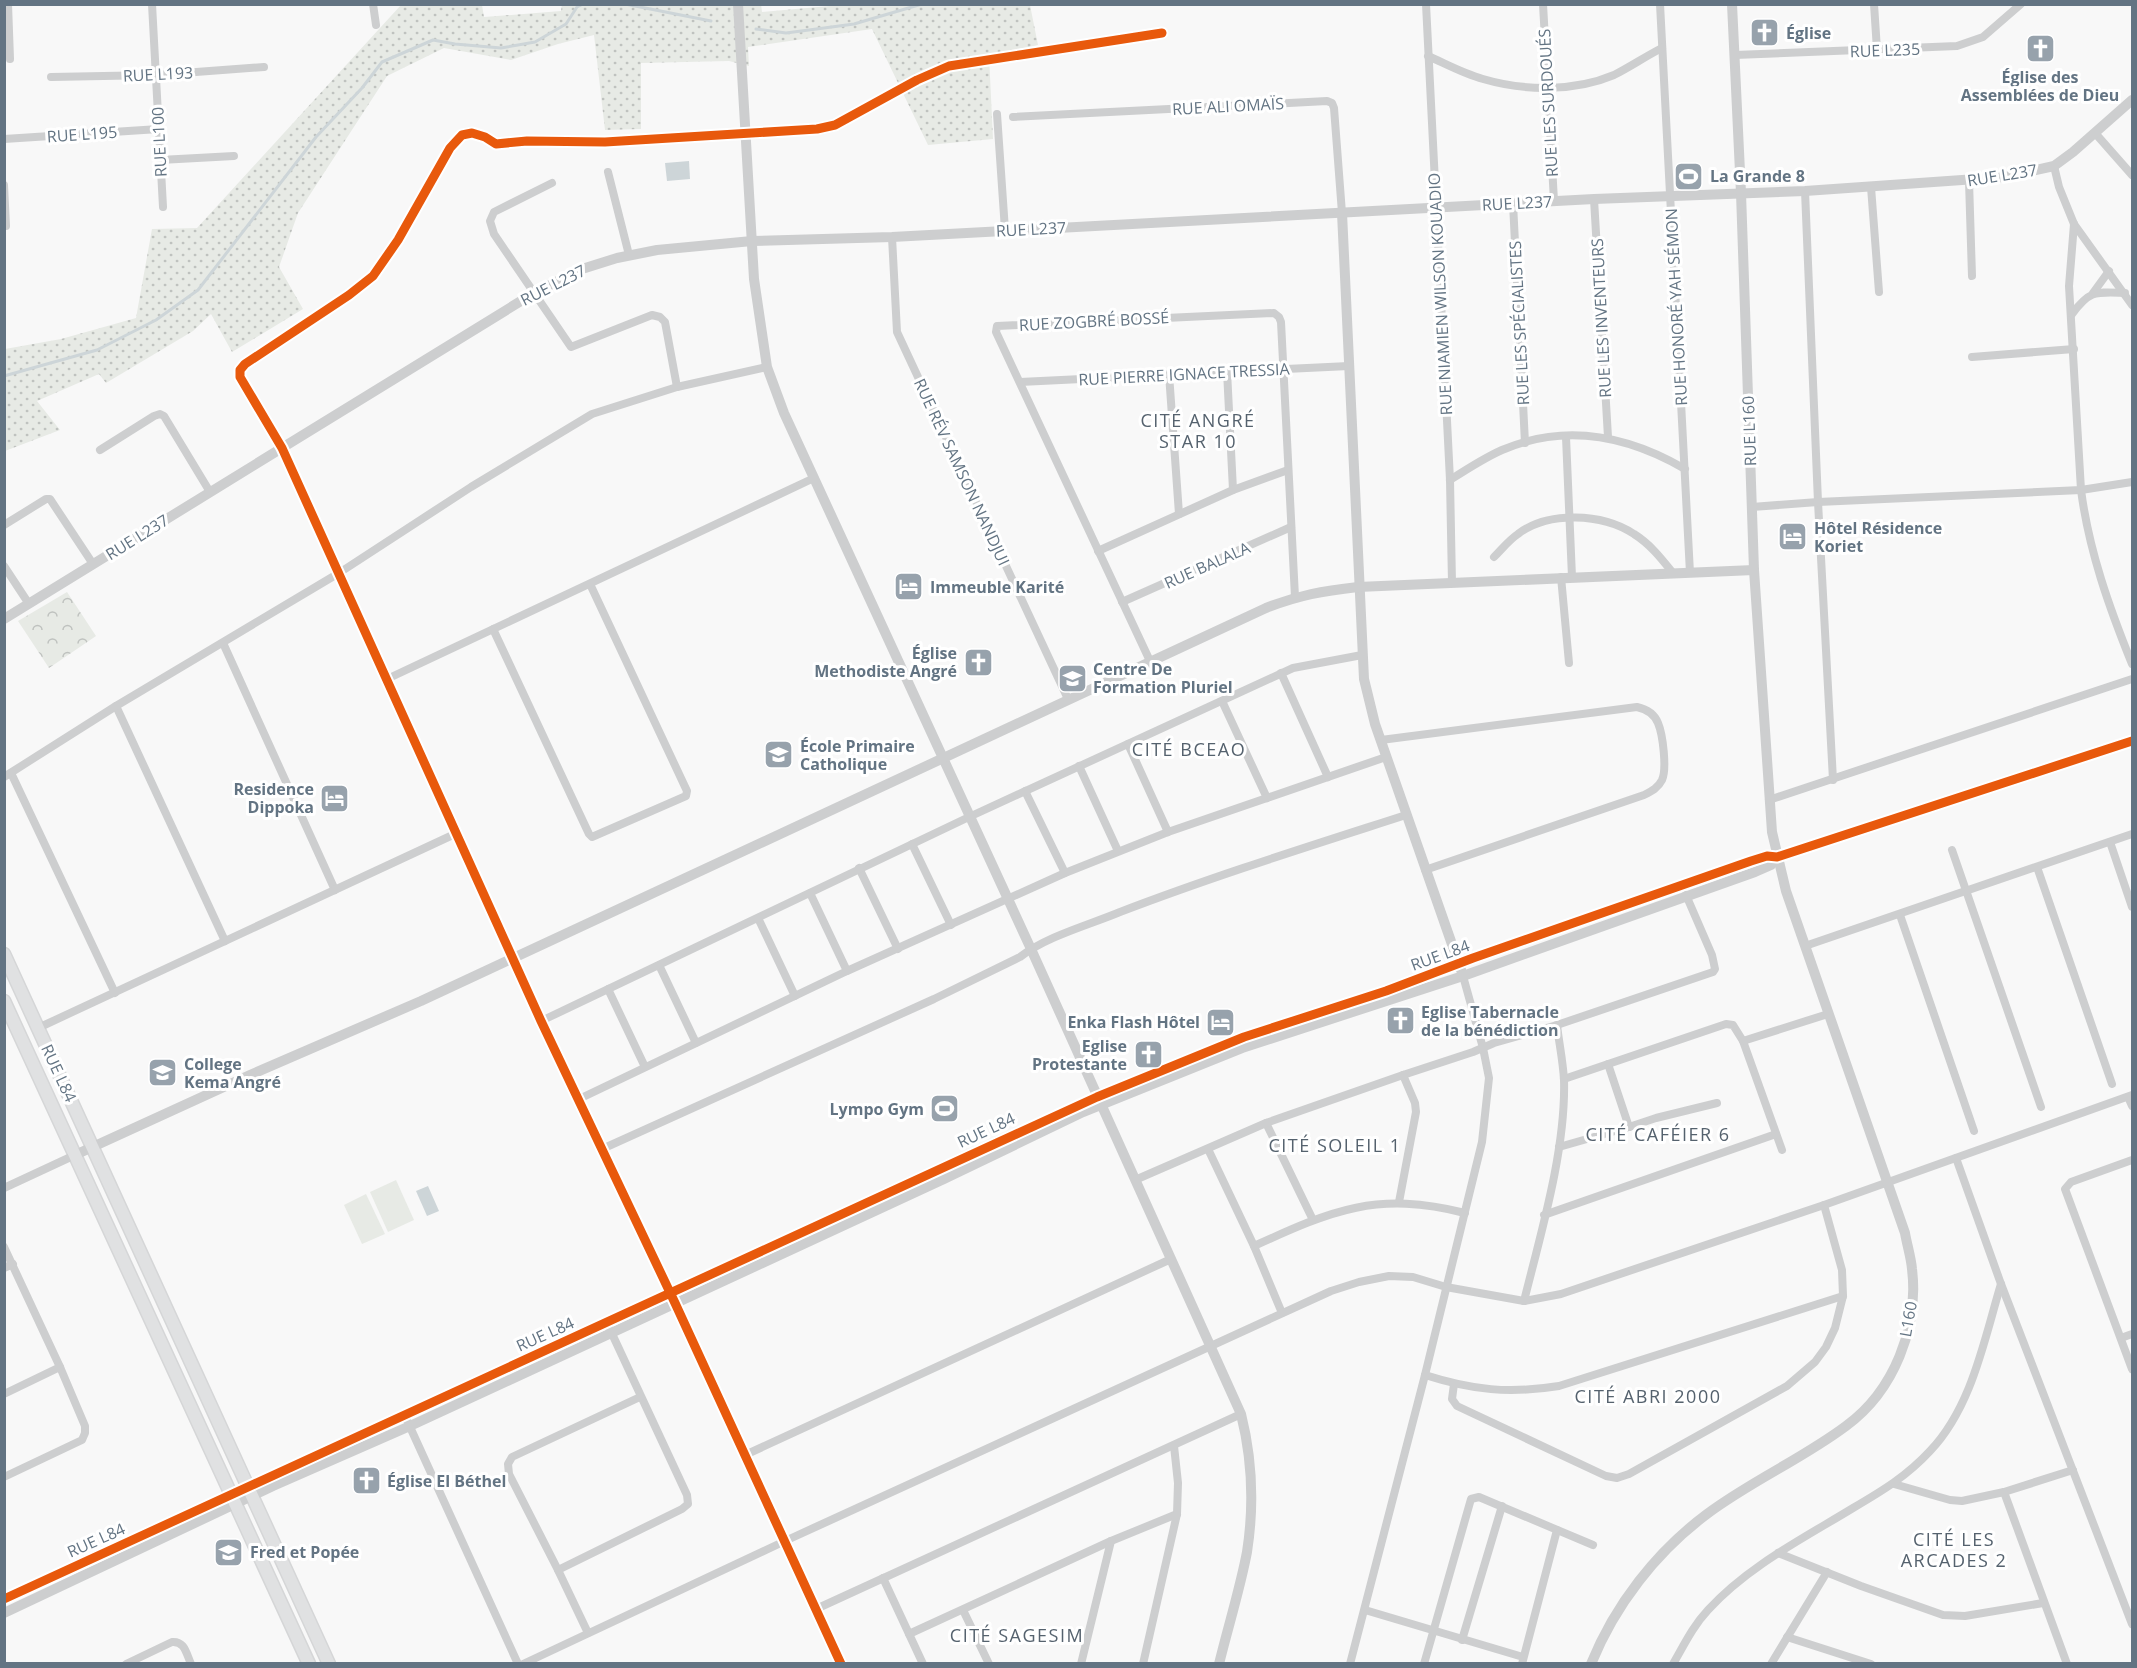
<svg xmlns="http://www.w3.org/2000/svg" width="2137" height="1668" viewBox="0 0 2137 1668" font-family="'Open Sans',sans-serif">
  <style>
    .grass { fill: url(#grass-dots) }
    .park { fill: url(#park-crowns) }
    .pitch { fill: #e7eae5 }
    .water { fill: #cdd5d8 }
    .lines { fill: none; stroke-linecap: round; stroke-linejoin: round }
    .stream { stroke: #cdd5d8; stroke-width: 3 }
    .secondary-casing { stroke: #d5d6d7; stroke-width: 15 }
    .minor { stroke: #cdcecf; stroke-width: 8 }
    .tertiary { stroke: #cdcecf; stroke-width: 10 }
    .secondary { stroke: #e0e1e2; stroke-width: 12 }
    .cycleway-casing { stroke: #fff; stroke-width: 13 }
    .cycleway { stroke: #e8590c; stroke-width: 9 }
    .labels { text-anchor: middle; stroke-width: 6; stroke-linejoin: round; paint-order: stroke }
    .poi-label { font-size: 16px; font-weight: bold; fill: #637483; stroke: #fff; text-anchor: start }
    .street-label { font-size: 16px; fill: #637483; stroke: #fff }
    .neighbourhood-label { font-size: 18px; letter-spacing: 1.5px; fill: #55626e; stroke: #fff }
  </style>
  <defs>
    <pattern id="grass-dots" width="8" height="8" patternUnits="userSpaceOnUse" patternTransform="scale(1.5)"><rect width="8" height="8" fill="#e7eae5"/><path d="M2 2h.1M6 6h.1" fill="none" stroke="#bfc2bf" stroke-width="1.8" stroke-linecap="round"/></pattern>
    <pattern id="park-crowns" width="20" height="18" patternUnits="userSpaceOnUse" patternTransform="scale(1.5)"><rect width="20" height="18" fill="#e7eae5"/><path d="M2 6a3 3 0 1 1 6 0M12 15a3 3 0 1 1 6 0" fill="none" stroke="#bfc2bf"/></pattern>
  </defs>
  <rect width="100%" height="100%" fill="#f8f8f8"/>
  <!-- grass -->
  <path class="grass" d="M562,4H761L762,12L852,4L1030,5L1038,45L989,55L993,139L928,145L872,29L748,47L749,66L729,61L641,63V129L605,130L594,35L558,44L511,60L444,48L387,76L298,213L279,267L303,309L232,352L211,314L193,331L106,383L99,374L37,401L60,430L5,451V349L61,339L136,318L152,229L197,228L401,5H482L484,17L561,11Z"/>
  <!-- park -->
  <path class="park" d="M67,592L96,636L49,668L18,621Z"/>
  <!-- pitch -->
  <g class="pitch">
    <path d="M396,1180L414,1220L388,1232L370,1192Z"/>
    <path d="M366,1194L385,1234L362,1244L344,1205Z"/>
  </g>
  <!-- water -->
  <g class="water">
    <path d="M689,161L690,179L667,181L665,163Z"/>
    <path d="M428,1186L439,1211L427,1216L416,1191Z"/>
  </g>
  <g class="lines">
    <!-- stream -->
    <g class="stream">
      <path d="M625,4L711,21"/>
      <path d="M756,29L786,33L824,28L854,24L922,4"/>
      <path d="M4,376L97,350L156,320L198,290L316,137L362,88L382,62L433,40L455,44L501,48L535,42L566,24L577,7L583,4"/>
    </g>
    <defs>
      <g id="secondary">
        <path d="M4,954L329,1664"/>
        <path d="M4,1001L309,1664"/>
      </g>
    </defs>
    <!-- secondary casing -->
    <use href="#secondary" class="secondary-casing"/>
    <!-- minor -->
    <g class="minor">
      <path d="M8,4L10,59"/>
      <path d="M152,4L163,207"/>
      <path d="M373,4L376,25"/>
      <path d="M1426,4L1450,480L1452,583"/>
      <path d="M1543,4L1554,201"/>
      <path d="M1660,4L1690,573"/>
      <path d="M1874,4L1877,50"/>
      <path d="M1735,55L1957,46L1983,37L2021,4"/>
      <path d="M1428,56C1446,64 1464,74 1483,79C1524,91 1574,92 1614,75C1630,67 1646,56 1662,48"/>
      <path d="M51,77L156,75L264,67"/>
      <path d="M997,114L1005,230"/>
      <path d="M1013,117L1327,101L1332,103L1334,108L1342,213"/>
      <path d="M2095,133L2132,175"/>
      <path d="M4,139L159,129"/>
      <path d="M160,160L234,156"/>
      <path d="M2054,166L2059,187L2074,224L2132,305"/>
      <path d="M608,172L629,255"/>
      <path d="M1969,181L1972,276"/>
      <path d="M552,183L494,212L490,221L494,234L571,347L652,315L660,317L665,322L677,387"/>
      <path d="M4,185L6,226"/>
      <path d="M1871,187L1879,292"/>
      <path d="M1805,191L1818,502L1833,780"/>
      <path d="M1594,199L1608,437"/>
      <path d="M1513,203L1525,443"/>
      <path d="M2074,224L2069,286L2081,490C2089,551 2109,607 2132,664"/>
      <path d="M892,237L897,332L1068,699"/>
      <path d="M2093,293L2109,271"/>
      <path d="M2072,314C2090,290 2095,292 2125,293"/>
      <path d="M1972,357L2074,349"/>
      <path d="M1227,371L1233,490"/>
      <path d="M1169,374L1179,514"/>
      <path d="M1020,382L1349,366"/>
      <path d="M1566,437L1572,577"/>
      <path d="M282,448L240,377V370L245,364L349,295L373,276L398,240L450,148L462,135L472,133L485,137L496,144L527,141L605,142L817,129L835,125L917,80L949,66L1162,33"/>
      <path d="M100,450L154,416L160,414L164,416L210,492"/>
      <path d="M1450,480C1467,469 1484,458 1502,450C1565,423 1628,436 1685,469"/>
      <path d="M1752,507L1818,502L2081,490L2132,482"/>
      <path d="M4,525L46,499H50L93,564"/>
      <path d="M1098,551L1233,490L1288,470"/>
      <path d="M1494,557C1502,549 1509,540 1518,534C1548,511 1602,513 1634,534C1650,544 1661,558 1673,573"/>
      <path d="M4,566L29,604"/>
      <path d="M1561,577L1569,663"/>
      <path d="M1122,602L1291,527"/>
      <path d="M493,629L589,834L592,837L686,796L687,791L590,584"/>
      <path d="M223,643L335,890"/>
      <path d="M1150,661L996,332L997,326L1274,313L1279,317L1281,322L1295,597"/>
      <path d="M1281,673L1328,777"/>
      <path d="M387,679L814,478"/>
      <path d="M1222,701L1267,798"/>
      <path d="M116,706L225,941"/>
      <path d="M1381,740L1637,707C1646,709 1654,713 1658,723C1663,735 1667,769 1662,780C1658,788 1652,791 1644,795L1425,870"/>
      <path d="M1128,744L1168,832"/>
      <path d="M1079,766L1118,851"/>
      <path d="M11,773L115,993"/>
      <path d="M4,777L116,706L339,573L471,487L592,414L677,387L767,367"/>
      <path d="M1025,791L1065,873"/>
      <path d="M1769,800L2132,679"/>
      <path d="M2110,842L2132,907"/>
      <path d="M912,844L951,925"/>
      <path d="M1952,850L2041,1107"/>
      <path d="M2037,867L2112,1084"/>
      <path d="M859,868L898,949"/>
      <path d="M810,893L847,971"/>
      <path d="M1900,915L1974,1131"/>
      <path d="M758,918L795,996"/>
      <path d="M1805,946L2132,834"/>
      <path d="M659,965L696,1043"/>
      <path d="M608,989L645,1067"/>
      <path d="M541,1021L969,817L1293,668L1362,655"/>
      <path d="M38,1028L457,833"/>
      <path d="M1743,1041L1782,1150"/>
      <path d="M1608,1064L1629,1127L1656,1118L1717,1103"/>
      <path d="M1564,1079L1726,1024L1733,1025L1743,1041L1828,1014"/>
      <path d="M2128,1097L2132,1106"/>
      <path d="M579,1099L847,971L1065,873L1168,832L1386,757"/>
      <path d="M1266,1123L1313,1220"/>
      <path d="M1559,1147L1629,1127"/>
      <path d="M602,1149L934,999L1020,957C1047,936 1089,925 1120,912C1214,876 1310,846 1406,815"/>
      <path d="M1208,1149L1254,1246L1282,1313"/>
      <path d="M1956,1158L2001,1284L2132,1624"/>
      <path d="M2132,1160L2071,1182L2065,1189L2132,1369"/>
      <path d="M1135,1180L1266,1123L1403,1075L1473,1052L1494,1043L1557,1025L1713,972L1715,969L1712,955L1686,895"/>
      <path d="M4,1188L75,1155"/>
      <path d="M1399,1202L1416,1112L1415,1103L1403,1075"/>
      <path d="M1544,1215L1776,1134"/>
      <path d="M1254,1246C1333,1210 1377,1191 1465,1213"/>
      <path d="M4,1247L60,1367L85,1426V1433L82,1440L4,1477"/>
      <path d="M4,1268L13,1264"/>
      <path d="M1524,1301C1541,1233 1566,1149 1564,1080C1563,1061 1559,1043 1557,1025"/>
      <path d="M2121,1338L2132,1334"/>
      <path d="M1425,1375C1472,1390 1509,1394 1559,1386L1843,1296"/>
      <path d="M1454,1384L1452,1399L1457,1406L1606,1476L1617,1478L1629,1474L1787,1386L1815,1362L1826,1347L1835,1328L1843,1296L1842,1270L1824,1205"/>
      <path d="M4,1394L60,1367"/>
      <path d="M405,1416L518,1664"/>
      <path d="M745,1455L1171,1259"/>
      <path d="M1894,1484L1950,1500L1962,1501L2004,1492L2073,1470"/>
      <path d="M2004,1492L2067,1664"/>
      <path d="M1778,1553L1861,1586L1943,1615L1965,1616L2043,1603"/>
      <path d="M558,1570L682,1509L688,1504L687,1495L607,1323"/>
      <path d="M883,1578L923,1664"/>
      <path d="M816,1609L1241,1414"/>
      <path d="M963,1610L989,1664"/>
      <path d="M1365,1610L1523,1657"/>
      <path d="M588,1633L558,1570L509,1474L508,1464L512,1457L640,1397"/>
      <path d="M909,1634L1111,1541L1177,1514"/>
      <path d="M1787,1637L1871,1664"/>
      <path d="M1462,1640L1502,1506"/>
      <path d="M126,1664L172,1642C185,1641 186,1653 191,1664"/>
      <path d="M523,1664L785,1541L1331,1291L1359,1282L1389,1276L1413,1277L1446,1287L1524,1301L1561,1294L1824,1205L2132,1095"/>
      <path d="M1081,1664L1111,1541"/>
      <path d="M1143,1664L1177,1514L1178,1483L1174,1446"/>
      <path d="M1350,1664L1425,1375L1482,1142L1489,1078L1483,1048L1463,976"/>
      <path d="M1424,1664L1471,1499L1479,1497L1593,1545"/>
      <path d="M1522,1664L1557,1530"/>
      <path d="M1673,1664C1684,1645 1693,1626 1708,1610C1748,1566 1804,1538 1853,1508C1882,1491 1907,1476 1930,1451C1972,1407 1984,1340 2001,1284"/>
      <path d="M1771,1664L1827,1572"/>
    </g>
    <!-- tertiary -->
    <g class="tertiary">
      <path d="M738,4L754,279L767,367L784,413L1031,949L1241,1414C1252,1458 1254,1507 1247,1552C1240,1589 1228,1627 1219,1664"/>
      <path d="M1342,213L1364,679L1375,724L1461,970"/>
      <path d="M282,448L541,1021L675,1303L841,1664"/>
      <path d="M4,619L534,293L582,269L617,258L657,250L752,241L892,237L1594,199L1805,191L2005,177L2054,166L2073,152L2132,100"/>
      <path d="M75,1155L250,1075L421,1001L1266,608C1299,595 1323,591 1358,587L1754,570"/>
      <path d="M4,1599L1097,1097L1244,1037L1386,991L1473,958L1751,861L1767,856L1777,857L2132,741"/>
      <path d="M4,1613L273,1486L410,1426L944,1179L1083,1112L1242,1048L1463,976L1755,872L1771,865L1777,857"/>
      <path d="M1591,1664C1615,1605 1656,1552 1707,1514C1751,1481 1802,1459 1846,1426C1894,1391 1919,1327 1912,1269C1911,1257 1907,1245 1905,1233L1786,891L1772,832L1754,570L1741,193L1732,4"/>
    </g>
    <!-- secondary -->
    <use href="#secondary" class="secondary"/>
    <defs>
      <g id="cycleway">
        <path d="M4,1599L1097,1097L1244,1037L1386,991L1473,958L1751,861L1767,856L1777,857L2132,741"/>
        <path d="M841,1664L675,1303L541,1021L282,448L240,377V370L245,364L349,295L373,276L398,240L450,148L462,135L472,133L485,137L496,144L527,141L605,142L817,129L835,125L917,80L949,66L1162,33"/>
      </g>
    </defs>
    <!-- cycleway casing -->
    <use href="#cycleway" class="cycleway-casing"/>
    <!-- cycleway -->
    <use href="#cycleway" class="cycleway"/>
  </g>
  <!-- icons -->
  <defs>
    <symbol id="church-square" viewBox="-11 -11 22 22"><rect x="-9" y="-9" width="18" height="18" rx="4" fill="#97a2ac" stroke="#fff"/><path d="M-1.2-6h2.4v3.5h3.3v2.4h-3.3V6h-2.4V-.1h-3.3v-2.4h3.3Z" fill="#fff"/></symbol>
    <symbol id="stadium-square" viewBox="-11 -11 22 22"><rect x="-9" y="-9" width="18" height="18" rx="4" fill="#97a2ac" stroke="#fff"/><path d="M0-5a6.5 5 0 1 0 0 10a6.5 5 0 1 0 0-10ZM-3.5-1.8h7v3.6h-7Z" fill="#fff"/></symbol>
    <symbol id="hotel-square" viewBox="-11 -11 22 22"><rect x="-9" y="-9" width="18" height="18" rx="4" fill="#97a2ac" stroke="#fff"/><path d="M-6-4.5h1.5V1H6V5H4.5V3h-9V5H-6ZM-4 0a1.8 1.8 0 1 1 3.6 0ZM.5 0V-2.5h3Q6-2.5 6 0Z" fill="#fff"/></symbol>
    <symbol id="university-square" viewBox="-11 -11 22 22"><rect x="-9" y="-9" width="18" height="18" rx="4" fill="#97a2ac" stroke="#fff"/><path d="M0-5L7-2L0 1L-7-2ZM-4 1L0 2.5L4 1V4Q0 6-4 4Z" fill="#fff"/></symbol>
    <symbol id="school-square" viewBox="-11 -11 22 22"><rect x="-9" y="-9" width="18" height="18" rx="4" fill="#97a2ac" stroke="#fff"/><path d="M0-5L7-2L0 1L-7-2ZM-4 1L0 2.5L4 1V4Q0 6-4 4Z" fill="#fff"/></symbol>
  </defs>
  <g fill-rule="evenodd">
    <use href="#church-square" x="1748" y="16" width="33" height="33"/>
    <use href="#church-square" x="2024" y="32" width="33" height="33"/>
    <use href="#stadium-square" x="1672" y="160" width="33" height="33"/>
    <use href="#hotel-square" x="1776" y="520" width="33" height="33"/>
    <use href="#hotel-square" x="892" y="570" width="33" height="33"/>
    <use href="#church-square" x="962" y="646" width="33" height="33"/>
    <use href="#university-square" x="1056" y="662" width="33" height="33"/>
    <use href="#school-square" x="762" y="738" width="33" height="33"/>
    <use href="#hotel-square" x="318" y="782" width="33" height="33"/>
    <use href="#church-square" x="1384" y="1004" width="33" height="33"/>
    <use href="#hotel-square" x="1204" y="1006" width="33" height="33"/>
    <use href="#church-square" x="1132" y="1038" width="33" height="33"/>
    <use href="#school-square" x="146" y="1056" width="33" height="33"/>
    <use href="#stadium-square" x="928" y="1092" width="33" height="33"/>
    <use href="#church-square" x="350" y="1464" width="33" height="33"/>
    <use href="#school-square" x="212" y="1536" width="33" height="33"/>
  </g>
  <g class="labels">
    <!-- poi labels -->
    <g class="poi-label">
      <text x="1786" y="39">Église</text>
      <text x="2040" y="83" text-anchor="middle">Église des<tspan x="2040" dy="18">Assemblées de Dieu</tspan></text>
      <text x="1710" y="182">La Grande 8</text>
      <text x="1814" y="534">Hôtel Résidence<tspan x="1814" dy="18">Koriet</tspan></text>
      <text x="930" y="593">Immeuble Karité</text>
      <text x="957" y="659" text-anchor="end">Église<tspan x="957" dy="18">Methodiste Angré</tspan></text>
      <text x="1093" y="675">Centre De<tspan x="1093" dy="18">Formation Pluriel</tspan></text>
      <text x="800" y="752">École Primaire<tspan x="800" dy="18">Catholique</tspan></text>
      <text x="314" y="795" text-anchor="end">Residence<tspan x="314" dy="18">Dippoka</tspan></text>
      <text x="1421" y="1018">Eglise Tabernacle<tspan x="1421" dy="18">de la bénédiction</tspan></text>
      <text x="1200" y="1028" text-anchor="end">Enka Flash Hôtel</text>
      <text x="1127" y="1052" text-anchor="end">Eglise<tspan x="1127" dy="18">Protestante</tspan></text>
      <text x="184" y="1070">College<tspan x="184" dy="18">Kema Angré</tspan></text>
      <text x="924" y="1115" text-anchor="end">Lympo Gym</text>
      <text x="387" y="1487">Église El Béthel</text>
      <text x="250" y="1558">Fred et Popée</text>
    </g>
    <!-- street labels -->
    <g class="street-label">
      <text transform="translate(1885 50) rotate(-2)" y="6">RUE L235</text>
      <text transform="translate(158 74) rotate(-3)" y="6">RUE L193</text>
      <text transform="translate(1548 103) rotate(-93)" y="6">RUE LES SURDOUÉS</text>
      <text transform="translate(1228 106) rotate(-3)" y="6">RUE ALI OMAÏS</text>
      <text transform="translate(82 134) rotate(-4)" y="6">RUE L195</text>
      <text transform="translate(159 142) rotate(-93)" y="6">RUE L100</text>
      <text transform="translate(2002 175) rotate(-9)" y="6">RUE L237</text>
      <text transform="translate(1517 203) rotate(-3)" y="6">RUE L237</text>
      <text transform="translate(1031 229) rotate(-3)" y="6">RUE L237</text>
      <text transform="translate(553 285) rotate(-27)" y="6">RUE L237</text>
      <text transform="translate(1440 294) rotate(-93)" y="6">RUE NIAMIEN WILSON KOUADIO</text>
      <text transform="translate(1676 307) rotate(-93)" y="6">RUE HONORÉ YAH SÉMON</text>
      <text transform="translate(1601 318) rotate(-93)" y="6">RUE LES INVENTEURS</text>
      <text transform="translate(1094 321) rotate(-3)" y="6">RUE ZOGBRÉ BOSSÉ</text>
      <text transform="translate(1519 323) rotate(-93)" y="6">RUE LES SPÉCIALISTES</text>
      <text transform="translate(1184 374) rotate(-3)" y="6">RUE PIERRE IGNACE TRESSIA</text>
      <text transform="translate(1749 431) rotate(-92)" y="6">RUE L160</text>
      <text transform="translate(962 472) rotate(65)" y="6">RUE RÉV SAMSON NANDJUI</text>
      <text transform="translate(137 537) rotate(-32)" y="6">RUE L237</text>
      <text transform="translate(1207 565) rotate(-24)" y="6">RUE BALALA</text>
      <text transform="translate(1440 955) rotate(-20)" y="6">RUE L84</text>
      <text transform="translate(59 1073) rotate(65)" y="6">RUE L84</text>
      <text transform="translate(986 1130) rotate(-25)" y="6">RUE L84</text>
      <text transform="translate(1908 1319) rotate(-80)" y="6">L160</text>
      <text transform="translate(545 1334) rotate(-24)" y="6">RUE L84</text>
      <text transform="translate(96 1540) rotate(-24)" y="6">RUE L84</text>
    </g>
    <!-- neighbourhood labels -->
    <g class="neighbourhood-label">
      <text x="1198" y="427">CITÉ ANGRÉ<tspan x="1198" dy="21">STAR 10</tspan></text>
      <text x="1189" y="756">CITÉ BCEAO</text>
      <text x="1658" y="1141">CITÉ CAFÉIER 6</text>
      <text x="1335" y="1152">CITÉ SOLEIL 1</text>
      <text x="1648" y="1403">CITÉ ABRI 2000</text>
      <text x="1954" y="1546">CITÉ LES<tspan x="1954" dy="21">ARCADES 2</tspan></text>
      <text x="1017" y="1642">CITÉ SAGESIM</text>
    </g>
  </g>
  <!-- border -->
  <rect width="2137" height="1668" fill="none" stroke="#637483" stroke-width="12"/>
</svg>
